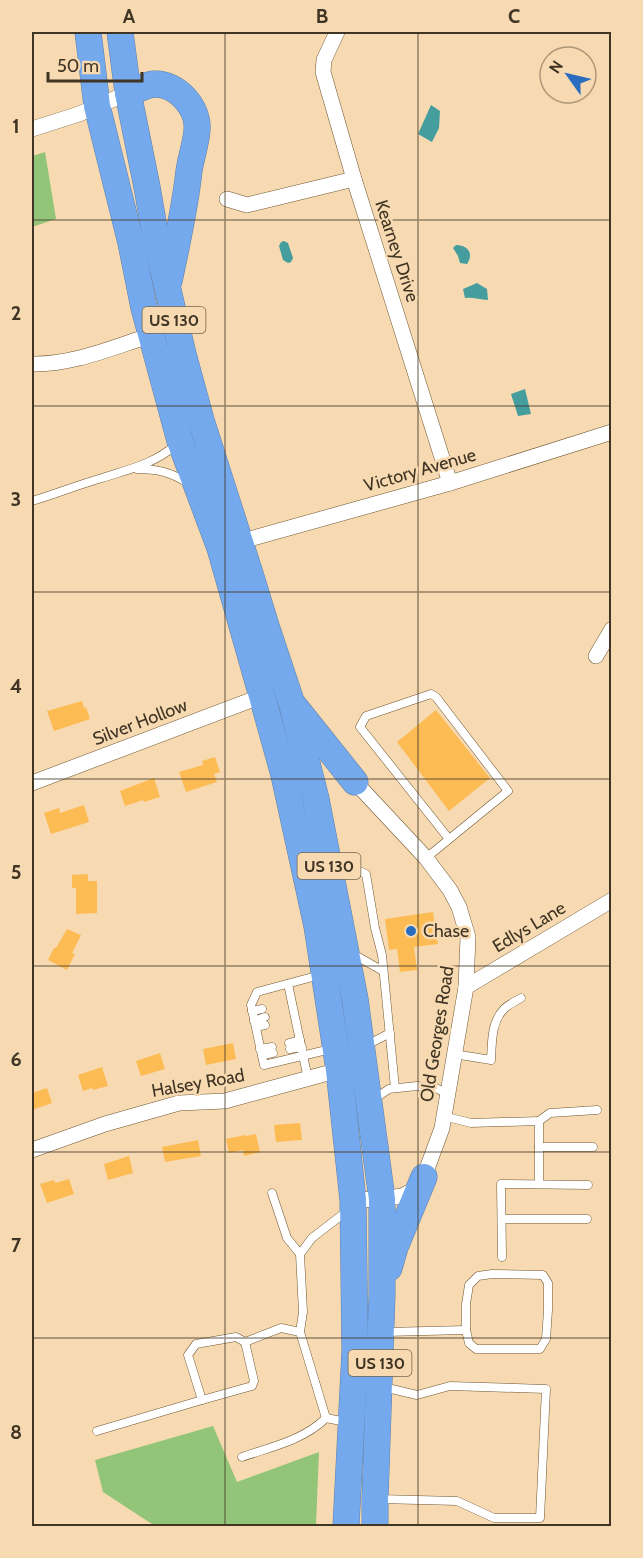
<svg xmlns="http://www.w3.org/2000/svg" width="643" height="1558" viewBox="0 0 643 1558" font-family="Cabin,sans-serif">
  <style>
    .green { fill: #92c577 }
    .water { fill: #459d9e }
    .building { fill: #fdbb54 }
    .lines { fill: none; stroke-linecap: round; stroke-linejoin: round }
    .lane-casing { stroke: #6f5631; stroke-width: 9 }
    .street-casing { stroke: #6f5631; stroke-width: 16 }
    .highway-casing { stroke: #6280a7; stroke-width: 27 }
    .lane { stroke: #fff; stroke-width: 8 }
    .street { stroke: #fff; stroke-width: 15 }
    .highway { stroke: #74a9ed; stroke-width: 26 }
    .grid { fill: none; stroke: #403525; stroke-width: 1.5; stroke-opacity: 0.55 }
    .poi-dot { fill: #2a6cbe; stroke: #f7dab1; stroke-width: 2 }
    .labels { text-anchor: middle; stroke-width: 5; stroke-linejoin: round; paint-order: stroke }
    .shield { fill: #f7dab1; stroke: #77664f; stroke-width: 1.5 }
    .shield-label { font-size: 16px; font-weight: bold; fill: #403525 }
    .street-label { font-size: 18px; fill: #403525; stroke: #f7dab1 }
    .poi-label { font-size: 18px; fill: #403525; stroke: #f7dab1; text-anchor: start }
    .neatline { fill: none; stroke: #403525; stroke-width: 2 }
    .grid-label { font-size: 20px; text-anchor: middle; font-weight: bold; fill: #403525 }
  </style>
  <rect width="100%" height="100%" fill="#f7dab1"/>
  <!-- green -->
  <g class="green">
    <path d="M45,152L56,219L32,227V156Z"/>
    <path d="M213,1426L237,1482L319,1452L316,1526H155L103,1492L95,1460Z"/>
  </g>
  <!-- water -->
  <g class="water">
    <path d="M431,105L440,111L439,128L432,142L418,134Z"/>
    <path d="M284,241L288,243L293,258L291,262L288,263L283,260L279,246L281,242Z"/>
    <path d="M456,245C466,245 475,252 467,264L460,263L458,256L453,248Z"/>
    <path d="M477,283L487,289L488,300C480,300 473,297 465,298L463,289Z"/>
    <path d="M525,389L531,414L518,416L511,394Z"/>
  </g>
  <!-- building -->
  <g class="building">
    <path d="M82,701L84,708L86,707L90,719L54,731L47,711Z"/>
    <path d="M436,710L490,778L449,811L397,742Z"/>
    <path d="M215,757L220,772L214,774L217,782L186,792L179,772L203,765L202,761Z"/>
    <path d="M154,778L160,797L144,802L143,800L125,806L120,791Z"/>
    <path d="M84,805L89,822L51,834L44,813L59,808L60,813Z"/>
    <path d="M88,874V881H97V913L76,914V888H72V875Z"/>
    <path d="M433,912L438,944L414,947L417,970L400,972L397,949L389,950L385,919Z"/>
    <path d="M67,929L81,935L72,953L75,954L67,970L48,960L54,948H56Z"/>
    <path d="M233,1043L236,1059L206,1065L203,1049Z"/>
    <path d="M160,1053L165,1069L141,1076L136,1061Z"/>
    <path d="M102,1067L108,1086L93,1090L92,1088L83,1091L78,1075Z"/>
    <path d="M47,1088L52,1103L32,1110V1093Z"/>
    <path d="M300,1123L302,1140L276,1142L274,1125Z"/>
    <path d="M256,1134L260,1152L244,1156L243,1150L229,1153L226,1139L245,1135L246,1136Z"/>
    <path d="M198,1140L201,1156L165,1162L162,1147Z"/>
    <path d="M129,1156L133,1173L108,1180L104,1164Z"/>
    <path d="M69,1179L74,1194L47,1203L40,1184L54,1180L55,1183Z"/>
  </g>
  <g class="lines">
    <defs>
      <g id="lane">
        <path d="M137,469C158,469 170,472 188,483"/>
        <path d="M32,501C55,494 78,485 102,478C130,469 154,464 177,444"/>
        <path d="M426,858L508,791L436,697L431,694L366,716L360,727L449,839"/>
        <path d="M332,859L366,874L375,928L382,955L395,1088"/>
        <path d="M353,954L383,971"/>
        <path d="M320,975L257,992L251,1005L264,1065L331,1049"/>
        <path d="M288,984L308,1079"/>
        <path d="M252,1011L262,1009"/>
        <path d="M254,1021L265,1017"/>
        <path d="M256,1027L265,1025"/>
        <path d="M289,1043L300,1040"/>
        <path d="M365,1046L390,1033"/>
        <path d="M260,1049L272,1047"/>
        <path d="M290,1049L302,1047"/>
        <path d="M454,1054L491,1060C492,1043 491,1022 504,1009C509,1004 516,1001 521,998"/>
        <path d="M262,1055L273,1053"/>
        <path d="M373,1100L389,1089L417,1086L436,1088L447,1094"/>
        <path d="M443,1116L471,1123L539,1121V1184"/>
        <path d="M539,1121L550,1113L597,1110"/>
        <path d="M539,1147H593"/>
        <path d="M272,1193L287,1238L300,1254"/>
        <path d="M502,1219H587"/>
        <path d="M502,1257L501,1184L588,1185"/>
        <path d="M492,1274L543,1275L548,1283V1310L546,1339L540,1349H476L469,1343L466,1330V1304L469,1285L478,1276Z"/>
        <path d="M385,1332L466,1330"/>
        <path d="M245,1342L254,1381L252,1386L202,1400L188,1355L196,1344L236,1337L245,1342L281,1328L300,1332"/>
        <path d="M326,1418L300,1332L303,1312L300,1254L312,1238L347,1211"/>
        <path d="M97,1431L202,1400"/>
        <path d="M242,1457C271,1447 304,1440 326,1418L346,1422"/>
        <path d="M379,1499L457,1501L494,1518H540L546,1389L450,1386L417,1395L383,1387"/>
      </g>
      <g id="street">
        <path d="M337,32L324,60L323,72L354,179L450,483"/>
        <path d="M32,129L79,114L128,93"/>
        <path d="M227,199L247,205L354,179"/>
        <path d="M32,364C73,365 113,347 152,335"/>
        <path d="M239,542L450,483L612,432"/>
        <path d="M596,656L612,629"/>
        <path d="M32,783L262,696"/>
        <path d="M466,987L612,900"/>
        <path d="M32,1150L105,1124L179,1103L225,1101L339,1070"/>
        <path d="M353,1200L382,1199L402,1196L412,1191L424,1177L442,1128L466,987L468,937L459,907L450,890L426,858L355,782"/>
      </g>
      <g id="highway">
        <path d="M88,32L97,106L131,243L144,308L180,441L220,548L262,696L284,775L317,926L339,1070L353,1200L355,1351L346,1526"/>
        <path d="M120,32L128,93L147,187L156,239L183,354L201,420L252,580L266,626L292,704L316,799L355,999L382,1199V1295L375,1499V1526"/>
        <path d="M128,93C136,90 146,85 154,84C177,83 199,108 197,130C196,144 191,157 189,171C185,208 177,244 169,281"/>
        <path d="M295,707L355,782"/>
        <path d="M389,1268L395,1247L424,1177"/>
      </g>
    </defs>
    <!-- lane casing -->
    <use href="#lane" class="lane-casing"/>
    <!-- street casing -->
    <use href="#street" class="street-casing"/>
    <!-- highway casing -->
    <use href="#highway" class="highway-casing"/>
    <!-- lane -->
    <use href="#lane" class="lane"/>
    <!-- street -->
    <use href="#street" class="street"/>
    <!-- highway -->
    <use href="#highway" class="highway"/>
  </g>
  <!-- grid -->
  <path class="grid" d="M225,32V1526M418,32V1526M32,220H612M32,406H612M32,592H612M32,779H612M32,966H612M32,1152H612M32,1338H612"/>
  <!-- markers -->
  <circle class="poi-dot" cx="411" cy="931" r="6"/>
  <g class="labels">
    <!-- shield labels -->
    <g class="shield">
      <rect x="142.5" y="307" width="63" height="26" rx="4.5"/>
      <rect x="297.5" y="853" width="63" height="26" rx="4.5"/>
      <rect x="348.5" y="1350" width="63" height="26" rx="4.5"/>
    </g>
    <g class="shield-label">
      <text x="174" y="326">US 130</text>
      <text x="329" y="872">US 130</text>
      <text x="380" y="1369">US 130</text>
    </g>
    <!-- street labels -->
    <g class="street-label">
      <text transform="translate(397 251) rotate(72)" y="6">Kearney Drive</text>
      <text transform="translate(420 470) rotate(-16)" y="6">Victory Avenue</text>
      <text transform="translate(140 722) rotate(-21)" y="6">Silver Hollow</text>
      <text transform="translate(529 927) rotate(-31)" y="6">Edlys Lane</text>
      <text transform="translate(437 1034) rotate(-81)" y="6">Old Georges Road</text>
      <text transform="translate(198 1083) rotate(-10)" y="6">Halsey Road</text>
    </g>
    <!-- poi labels -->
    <g class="poi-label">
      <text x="423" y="937">Chase</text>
    </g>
  </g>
  <!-- border -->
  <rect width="643" height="1558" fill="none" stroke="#f7dab1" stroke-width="66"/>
  <!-- north arrow -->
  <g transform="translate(568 75) rotate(304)"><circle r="28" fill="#f7dab1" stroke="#ae9879" stroke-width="1.5"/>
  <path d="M0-4.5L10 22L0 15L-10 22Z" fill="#2a6cbe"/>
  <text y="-9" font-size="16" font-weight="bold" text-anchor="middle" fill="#403525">N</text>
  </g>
  <!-- scale -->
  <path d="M48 72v9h94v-9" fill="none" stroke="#403525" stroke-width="3"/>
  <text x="57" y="72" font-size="18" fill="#403525" stroke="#f7dab1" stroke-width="4.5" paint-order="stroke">50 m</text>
  <rect x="33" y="33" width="577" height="1492" class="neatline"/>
  <g class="grid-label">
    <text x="129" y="23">A</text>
    <text x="322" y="23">B</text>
    <text x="514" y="23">C</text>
    <text x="16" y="133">1</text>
    <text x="16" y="320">2</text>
    <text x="16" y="506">3</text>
    <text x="16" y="693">4</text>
    <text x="16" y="879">5</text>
    <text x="16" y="1066">6</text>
    <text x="16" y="1252">7</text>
    <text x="16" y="1439">8</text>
  </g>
</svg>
